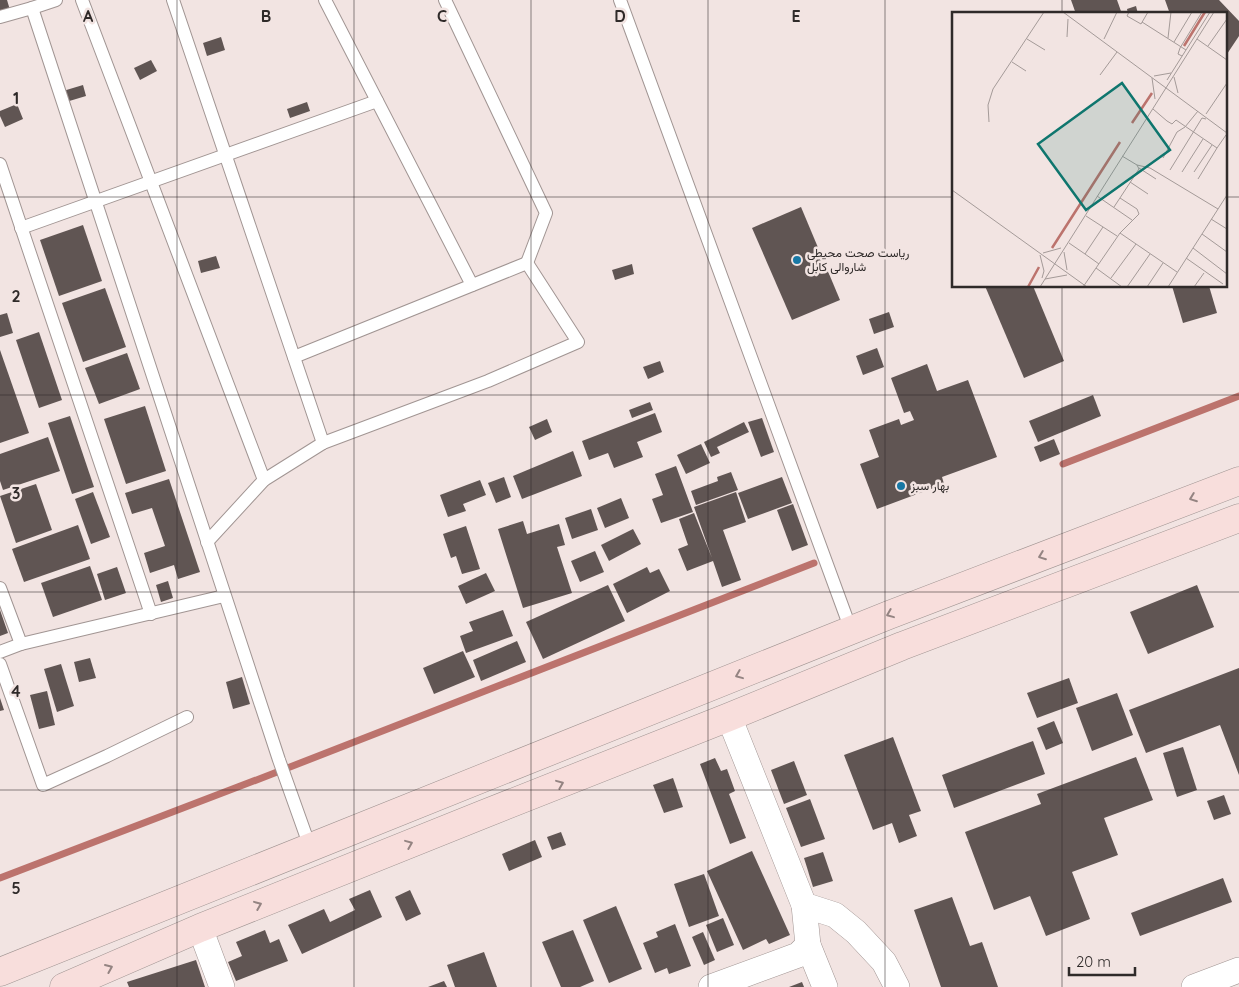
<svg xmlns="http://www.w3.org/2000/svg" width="1239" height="987" viewBox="0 0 1239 987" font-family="Quicksand,Vazirmatn,sans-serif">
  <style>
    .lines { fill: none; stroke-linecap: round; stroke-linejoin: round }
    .stream { stroke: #bc736d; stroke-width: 7 }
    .building { fill: #605553 }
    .service-casing { stroke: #a19593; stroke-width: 14 }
    .minor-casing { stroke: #a19593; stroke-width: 26 }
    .secondary-casing { stroke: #a19593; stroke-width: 29 }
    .service { stroke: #fff; stroke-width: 12 }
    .minor { stroke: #fff; stroke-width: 25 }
    .secondary { stroke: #f8dedc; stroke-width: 28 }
    .oneway { stroke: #948482 }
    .grid { fill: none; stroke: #2f2a29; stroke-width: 1; stroke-opacity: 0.55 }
    .poi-dot { fill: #1878a5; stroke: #f2e4e2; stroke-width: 2 }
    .labels { text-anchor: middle; stroke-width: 5; stroke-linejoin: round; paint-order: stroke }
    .poi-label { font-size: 12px; fill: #2f2a29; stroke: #f2e4e2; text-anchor: start }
    .inset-river { fill: none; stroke: #bc736d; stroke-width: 2.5 }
    .inset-road { fill: none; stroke: #a49a98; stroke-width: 1 }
    .view { fill: #0f766e; fill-opacity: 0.15; stroke: #0f766e; stroke-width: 2.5 }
    .inset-edge { fill: none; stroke: #2f2a29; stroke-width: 2.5 }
    .grid-label { font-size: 16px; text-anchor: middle; font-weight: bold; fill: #2f2a29; stroke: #f2e4e2; stroke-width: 5; stroke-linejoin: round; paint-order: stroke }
  </style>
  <rect width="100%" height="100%" fill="#f2e4e2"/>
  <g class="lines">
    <!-- stream -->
    <g class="stream">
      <path d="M1063,464L1239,396"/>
      <path d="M0,878L272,774L814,563"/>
    </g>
  </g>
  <!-- building -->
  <g class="building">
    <path d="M0,0H7L10,10L0,12Z"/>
    <path d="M1071,0H1117L1122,14H1076Z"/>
    <path d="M1165,0H1219L1239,21V36L1225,57V14H1170Z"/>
    <path d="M1136,6L1138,14H1128L1127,9Z"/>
    <path d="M221,37L225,50L207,56L203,43Z"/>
    <path d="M151,60L157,71L140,80L134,68Z"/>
    <path d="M83,85L86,96L66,102L63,91Z"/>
    <path d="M307,102L310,111L290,118L287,109Z"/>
    <path d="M17,104L23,119L5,127L0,116V111Z"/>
    <path d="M801,207L840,300L792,320L752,228Z"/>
    <path d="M83,225L102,281L59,296L40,240Z"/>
    <path d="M216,256L220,268L201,273L198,261Z"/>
    <path d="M632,264L634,274L615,280L612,270Z"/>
    <path d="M985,286H1033L1064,361L1024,378Z"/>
    <path d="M1172,286H1209L1217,313L1183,323Z"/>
    <path d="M105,288L126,347L83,362L62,303Z"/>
    <path d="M889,312L894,327L874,334L869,319Z"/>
    <path d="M7,313L13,333L0,337V315Z"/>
    <path d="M39,332L62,400L39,408L16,340Z"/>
    <path d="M877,348L884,367L863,375L856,356Z"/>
    <path d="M0,350L29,433L0,443Z"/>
    <path d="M127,353L140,389L99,404L85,368Z"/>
    <path d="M660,361L664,372L648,379L643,367Z"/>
    <path d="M927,364L937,391L968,380L997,457L942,477L944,484L877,509L860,464L879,457L869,430L899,419L901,425L914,420L910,411L904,413L891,378Z"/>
    <path d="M1093,395L1101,416L1038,442L1029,421Z"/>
    <path d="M650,402L653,410L632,418L629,410Z"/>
    <path d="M145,406L166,471L126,484L104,419Z"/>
    <path d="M655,413L662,432L637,442L643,457L614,468L608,453L589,460L582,441Z"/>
    <path d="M70,416L94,487L72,494L48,423Z"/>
    <path d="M762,418L774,452L761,457L748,422Z"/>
    <path d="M547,419L552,432L535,440L529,427Z"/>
    <path d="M744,422L749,432L717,447L720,453L711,457L704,442Z"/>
    <path d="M48,437L60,471L3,490L0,481V454Z"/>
    <path d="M1054,439L1060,454L1040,462L1034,447Z"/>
    <path d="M701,444L710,463L686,474L677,455Z"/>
    <path d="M573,451L582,476L522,499L513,476Z"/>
    <path d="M676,466L693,512L661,523L652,499L663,495L655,474Z"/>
    <path d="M731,472L738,490L696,505L691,491L718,481L717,477Z"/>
    <path d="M504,477L511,497L496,503L488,483Z"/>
    <path d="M782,477L792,503L748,519L738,493Z"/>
    <path d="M169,479L200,572L178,579L174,565L150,573L144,553L165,546L152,508L132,514L125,493Z"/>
    <path d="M480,480L486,495L463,504L466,511L448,517L440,495Z"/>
    <path d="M36,484L52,530L16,543L0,496Z"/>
    <path d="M93,492L110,537L91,544L75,499Z"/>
    <path d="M736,492L746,522L723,530L741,580L722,587L713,561L687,571L678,549L688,545L679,519L694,513L712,558L694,507Z"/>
    <path d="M621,498L629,518L605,528L597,508Z"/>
    <path d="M793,504L808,545L792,551L777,510Z"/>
    <path d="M591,509L598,530L572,539L565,518Z"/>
    <path d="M523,521L527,534L559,524L565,545L557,547L572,593L523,608L498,529Z"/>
    <path d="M78,525L90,559L24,582L12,549Z"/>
    <path d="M466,526L480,569L462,574L456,556L451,558L443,534Z"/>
    <path d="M633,529L641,544L609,561L601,545Z"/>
    <path d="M595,551L604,572L580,582L571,561Z"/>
    <path d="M90,566L102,600L53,617L41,583Z"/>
    <path d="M117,567L126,593L105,600L97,574Z"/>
    <path d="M647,567L650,573L659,569L670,591L627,613L613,584Z"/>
    <path d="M486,573L495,591L466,604L458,586Z"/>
    <path d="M168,581L173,598L161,602L156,585Z"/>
    <path d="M608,585L625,621L543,659L526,622Z"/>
    <path d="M1197,585L1214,627L1148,654L1130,612Z"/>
    <path d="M0,610L8,633L0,636Z"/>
    <path d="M503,610L513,636L466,653L460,636L473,631L469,622Z"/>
    <path d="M517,641L526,662L481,681L473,660Z"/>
    <path d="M463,651L475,677L434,694L423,668Z"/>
    <path d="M90,658L96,678L79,682L74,662Z"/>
    <path d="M61,664L74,706L57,712L44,669Z"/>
    <path d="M1239,668V775L1220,725L1146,753L1129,710Z"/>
    <path d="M242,677L250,704L233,709L226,682Z"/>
    <path d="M1069,678L1078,703L1037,718L1027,693Z"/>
    <path d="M47,691L55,725L39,729L30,695Z"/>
    <path d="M1117,693L1133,735L1092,751L1076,708Z"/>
    <path d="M0,698L4,710L0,711Z"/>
    <path d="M1054,721L1063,743L1046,750L1037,728Z"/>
    <path d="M893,737L921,811L909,815L917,836L899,843L892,823L873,830L844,755Z"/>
    <path d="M1033,741L1045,774L954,808L942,775Z"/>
    <path d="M1183,747L1197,790L1177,797L1163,753Z"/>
    <path d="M1136,757L1153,800L1104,818L1118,855L1072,872L1090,919L1046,936L1030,896L994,910L965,832L1041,804L1037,794Z"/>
    <path d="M715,758L721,771L727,769L735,791L729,794L746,838L730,844L700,764Z"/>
    <path d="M794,761L807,795L784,804L771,770Z"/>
    <path d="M673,778L683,807L664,813L653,785Z"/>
    <path d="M1224,795L1231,814L1214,820L1207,801Z"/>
    <path d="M810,799L825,839L801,847L786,808Z"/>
    <path d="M561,832L566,845L552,850L547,837Z"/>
    <path d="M535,840L542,857L509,871L502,854Z"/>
    <path d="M752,851L790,935L769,944L766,939L743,950L707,871Z"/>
    <path d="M823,852L833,881L813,887L804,858Z"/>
    <path d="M704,874L719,916L689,927L674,884Z"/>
    <path d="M1223,878L1232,902L1140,936L1131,913Z"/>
    <path d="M370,890L382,917L302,954L288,925L324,909L330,922L355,910L349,899Z"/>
    <path d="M410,890L421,914L406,921L395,897Z"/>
    <path d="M952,897L970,946L982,942L998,987H941L914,910Z"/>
    <path d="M616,906L642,969L609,983L583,920Z"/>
    <path d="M723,918L734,945L717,952L706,925Z"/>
    <path d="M675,924L691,966L669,974L667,968L655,973L643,943L658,937L656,932Z"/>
    <path d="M265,930L270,943L279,939L288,961L236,981L228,962L242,956L236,942Z"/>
    <path d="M573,930L594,981L580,987H561L542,942Z"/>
    <path d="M703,932L715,960L704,965L692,937Z"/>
    <path d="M484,952L497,987H455L447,965Z"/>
    <path d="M196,960L205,987H129L127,982Z"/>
    <path d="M444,981L447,987H428Z"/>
    <path d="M802,982L804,987H789Z"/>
  </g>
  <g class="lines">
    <defs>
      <g id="service">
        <path d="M82,0L264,480"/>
        <path d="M173,0L323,443"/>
        <path d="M325,0L472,285"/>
        <path d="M445,0L546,213L527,263"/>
        <path d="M620,0L851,630"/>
        <path d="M32,8L279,760L310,847"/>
        <path d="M0,17L32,8L56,0"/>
        <path d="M0,164L151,614"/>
        <path d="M21,228L377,101"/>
        <path d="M207,542L264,480L323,443L488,381L578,342L527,263L294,357"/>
        <path d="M0,588L21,644"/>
        <path d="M0,652L21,644L224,596"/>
        <path d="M0,664L43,785L107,756L187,717"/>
      </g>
      <g id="minor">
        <path d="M729,717L804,905L835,915L856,932L884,962L897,987"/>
        <path d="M200,928L222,987"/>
        <path d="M808,945L825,987"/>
        <path d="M711,987L798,955L808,945L804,905"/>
        <path d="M1194,987L1239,970"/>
      </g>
      <g id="secondary">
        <path d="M0,972L889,615L1239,481"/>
        <path d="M64,987L200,928L484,814L729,717L902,646L1239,518"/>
      </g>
    </defs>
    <!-- service casing -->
    <use href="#service" class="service-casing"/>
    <!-- minor casing -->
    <use href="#minor" class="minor-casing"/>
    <!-- secondary casing -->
    <use href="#secondary" class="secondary-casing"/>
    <!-- service -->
    <use href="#service" class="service"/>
    <!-- minor -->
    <use href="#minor" class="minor"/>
    <!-- secondary -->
    <use href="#secondary" class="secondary"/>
  </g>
  <!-- one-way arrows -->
  <defs><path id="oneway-chevron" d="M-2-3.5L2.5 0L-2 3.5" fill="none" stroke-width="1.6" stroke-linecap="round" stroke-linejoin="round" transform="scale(1.25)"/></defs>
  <g class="oneway">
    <use href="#oneway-chevron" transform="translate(1193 498) rotate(159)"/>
    <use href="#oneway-chevron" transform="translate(1042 556) rotate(159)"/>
    <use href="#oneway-chevron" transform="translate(890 614) rotate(158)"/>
    <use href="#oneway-chevron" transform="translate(739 675) rotate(158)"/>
    <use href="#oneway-chevron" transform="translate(560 784) rotate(-22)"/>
    <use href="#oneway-chevron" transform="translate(409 844) rotate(-22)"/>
    <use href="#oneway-chevron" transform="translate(258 905) rotate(-22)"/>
    <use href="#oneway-chevron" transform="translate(109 968) rotate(-23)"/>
  </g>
  <!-- grid -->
  <path class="grid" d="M177,0V987M354,0V987M531,0V987M708,0V987M885,0V987M1062,0V14M0,197H953M1225,197H1239M1062,286V987M0,395H1239M0,592H1239M0,790H1239"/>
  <!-- markers -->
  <g class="poi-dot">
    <circle cx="797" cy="260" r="5"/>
    <circle cx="901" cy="486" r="5"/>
  </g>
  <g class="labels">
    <!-- poi labels -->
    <g class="poi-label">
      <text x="807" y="257">ریاست صحت محیطی<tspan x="807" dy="14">شاروالی کابل</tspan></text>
      <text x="911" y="490">بهار سبز</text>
    </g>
  </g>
  <!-- overview -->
  <g transform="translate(952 12)">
    <rect width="275" height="275" fill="#f2e4e2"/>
    <path class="inset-river" d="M232,34L253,0M180,111L200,81M100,236L168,130M76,275L87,255"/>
    <path class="inset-road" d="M111,0L275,121M177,0L175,4L189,12L196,0M190,10L234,38M115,25L116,7M216,26L219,0M75,27L93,38M152,27L165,0M245,27L275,48M222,30L240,0M256,34L275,7M230,44L226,42L228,36L250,0M60,50L74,59M148,63L165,40M202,64L219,61M222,65L226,81M200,66L203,87M215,68L258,0M201,97L215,109L220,112L224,108L265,136L274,123M254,102L275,71M37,110L36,93L41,77L92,0M170,144L185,153L198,156L266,197M211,146L225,120L233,115L246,99M187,156L204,167M218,158L250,106L254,107M230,160L251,127M242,160L260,133M246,167L265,136M178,170L196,182M0,178L135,275M145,184L180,208M162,195L187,157L185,153M134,204L165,224M259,207L275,217M168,221L225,260M250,222L275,240M117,231L133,242M241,236L275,262M112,240L115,258M91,241L109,236M88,243L92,259L90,266M234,246L271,272M147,252L133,242L151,215M144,256L170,275M159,266L184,232M93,267L115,263M88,275L262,0M131,275L168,221L187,202L185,197L168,186M175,275L198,242M195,275L211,251M216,275L275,183M242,275L252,261"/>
    <path class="view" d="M170,71L218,138L134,198L86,132Z"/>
    <rect width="275" height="275" class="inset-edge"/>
  </g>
  <g class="grid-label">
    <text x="88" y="22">A</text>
    <text x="266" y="22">B</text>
    <text x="442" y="22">C</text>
    <text x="620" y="22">D</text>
    <text x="796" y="22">E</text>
    <text x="16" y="104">1</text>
    <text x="16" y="302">2</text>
    <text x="16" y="499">3</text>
    <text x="16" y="697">4</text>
    <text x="16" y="894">5</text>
  </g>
  <!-- scale -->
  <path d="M1069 967v8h66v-8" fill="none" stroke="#2f2a29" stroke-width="2.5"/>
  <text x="1076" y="967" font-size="15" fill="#2f2a29" stroke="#f2e4e2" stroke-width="4" paint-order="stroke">20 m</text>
</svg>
